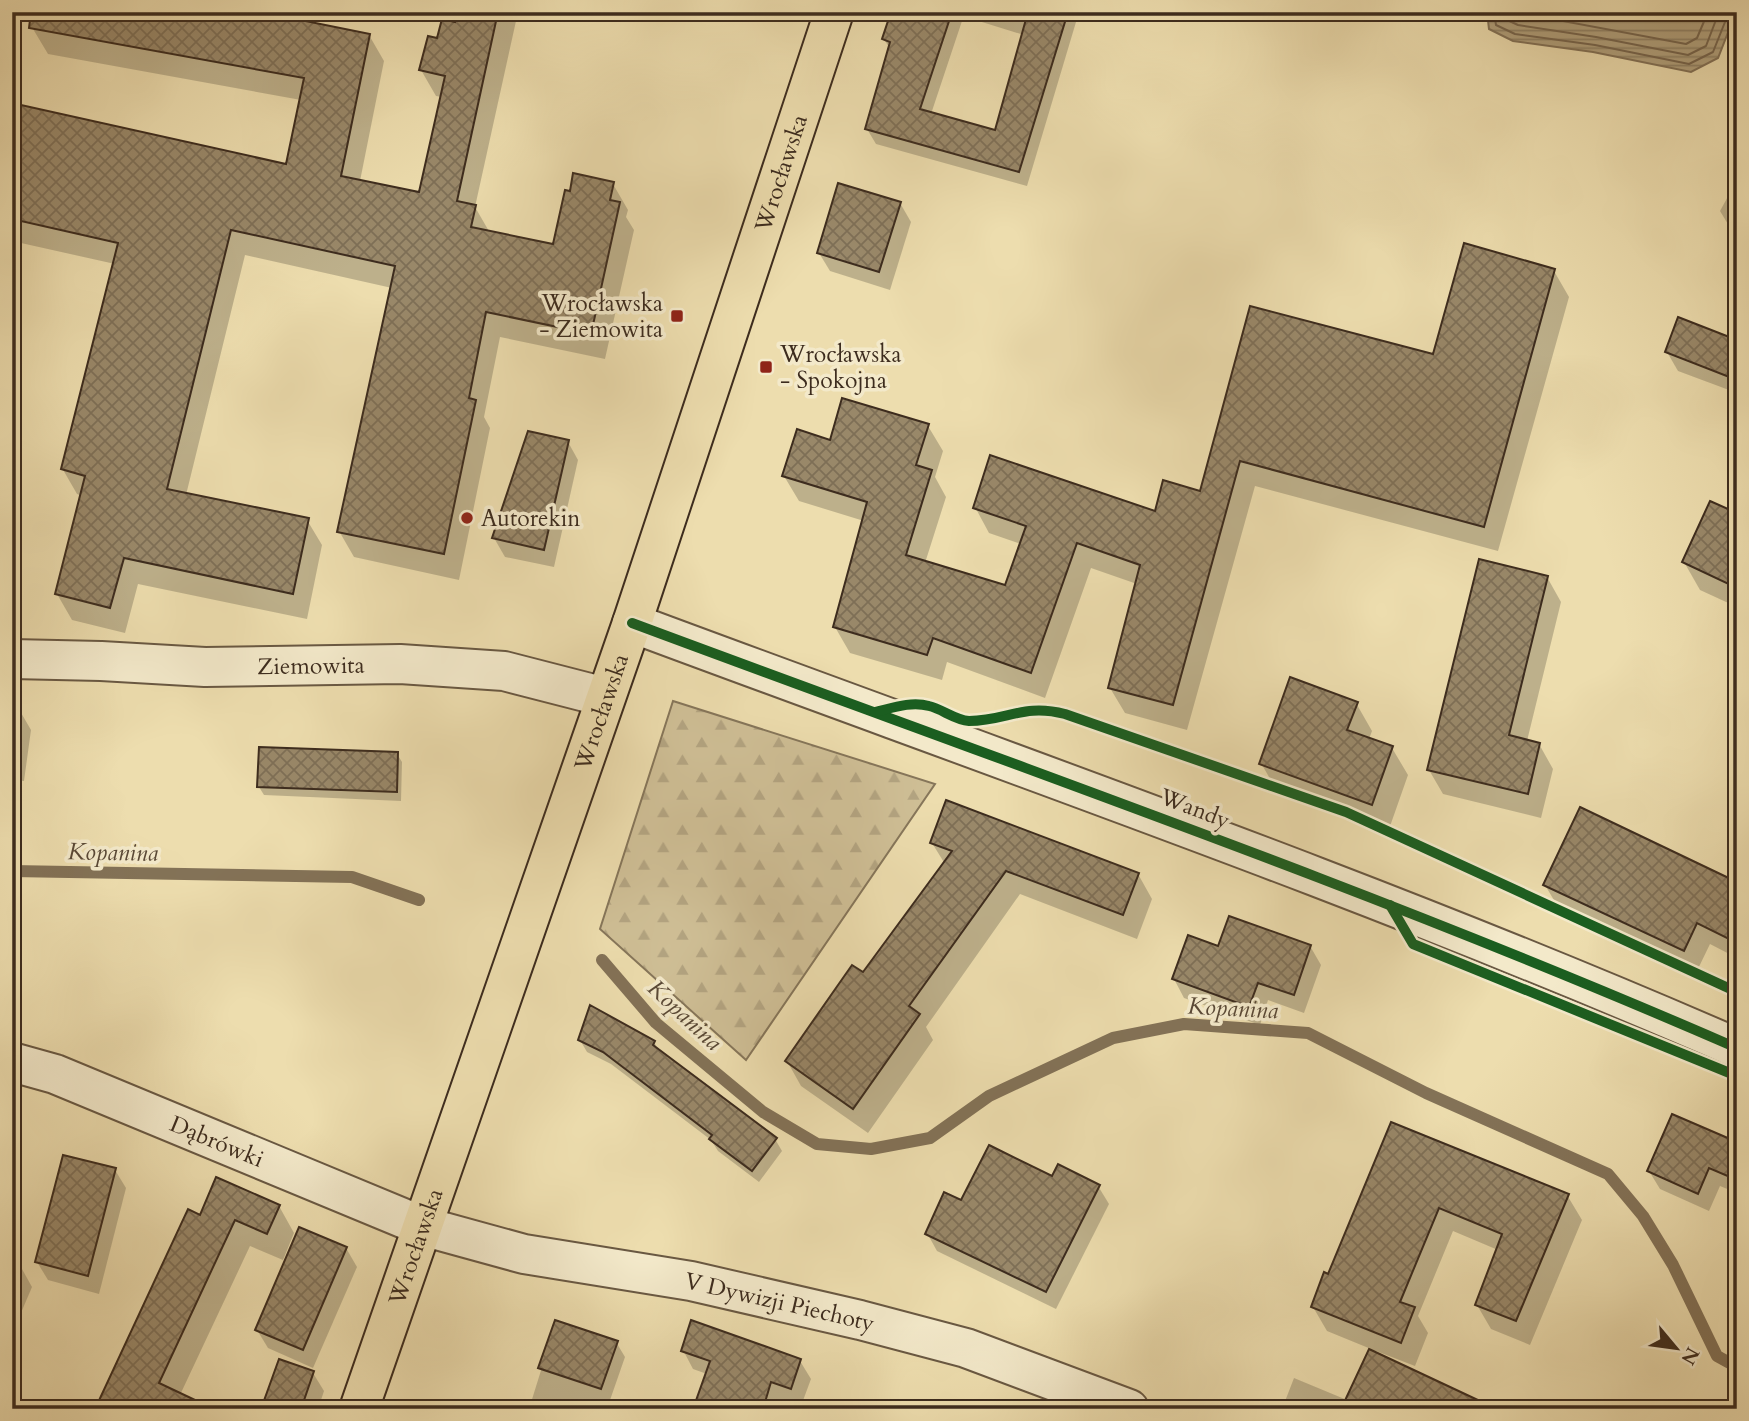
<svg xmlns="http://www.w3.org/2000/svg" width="1749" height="1421" viewBox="0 0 1749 1421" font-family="Cardo,serif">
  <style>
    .forest { fill: url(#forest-firs); stroke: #86765a; stroke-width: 2 }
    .water { fill: url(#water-rules); stroke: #837257; stroke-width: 2 }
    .shadow { fill: #0003 }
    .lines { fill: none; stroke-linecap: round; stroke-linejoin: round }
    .shore { stroke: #77664e; stroke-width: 2 }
    .stream { stroke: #837257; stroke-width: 12 }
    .building { fill: url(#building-cross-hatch); stroke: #3d2c1e; stroke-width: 2 }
    .minor-casing { stroke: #695842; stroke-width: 42 }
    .major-casing { stroke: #3d2c1e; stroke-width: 42 }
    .minor { stroke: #f3e9ca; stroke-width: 38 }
    .major { stroke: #edddae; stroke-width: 38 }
    .cycleway-casing { stroke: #f3e9ca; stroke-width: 15 }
    .cycleway { stroke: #1b5e20; stroke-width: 10 }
    .poi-dot { fill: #8f2418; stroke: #f3e9ca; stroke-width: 2.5 }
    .labels { text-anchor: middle; stroke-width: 7; stroke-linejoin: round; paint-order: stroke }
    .street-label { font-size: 23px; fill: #3d2c1e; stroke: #f3e9ca }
    .poi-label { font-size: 23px; fill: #3d2c1e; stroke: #f3e9ca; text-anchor: start }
    .water-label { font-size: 24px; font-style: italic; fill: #5a4936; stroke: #f3e9ca }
  </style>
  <defs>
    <pattern id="forest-firs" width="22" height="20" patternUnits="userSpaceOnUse" patternTransform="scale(1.75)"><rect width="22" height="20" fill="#cfbf96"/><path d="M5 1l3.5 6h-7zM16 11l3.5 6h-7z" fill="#b3a481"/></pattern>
    <pattern id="water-rules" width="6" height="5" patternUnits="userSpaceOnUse" patternTransform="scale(1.75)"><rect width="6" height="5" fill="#b1a17d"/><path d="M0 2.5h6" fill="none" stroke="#918366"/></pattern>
    <pattern id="building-cross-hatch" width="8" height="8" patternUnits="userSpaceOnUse" patternTransform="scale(1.75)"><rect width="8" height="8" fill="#998869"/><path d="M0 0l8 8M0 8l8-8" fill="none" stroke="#7e6f56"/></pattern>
  </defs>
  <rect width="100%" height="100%" fill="#edddae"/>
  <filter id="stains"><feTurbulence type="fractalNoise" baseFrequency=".00286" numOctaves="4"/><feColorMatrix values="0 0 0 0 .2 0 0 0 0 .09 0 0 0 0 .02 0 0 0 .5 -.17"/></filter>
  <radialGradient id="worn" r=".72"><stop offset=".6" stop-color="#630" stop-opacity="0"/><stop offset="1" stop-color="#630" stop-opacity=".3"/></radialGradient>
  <!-- forest -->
  <path class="forest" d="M673,701L935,784L746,1060L600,929Z"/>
  <!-- water -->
  <path class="water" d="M1487,12H1736L1718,58L1691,72L1593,52L1513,41L1489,29Z"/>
  <!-- shadow -->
  <g class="shadow">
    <path d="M459,12H518L475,207L490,233L555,246L613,184L628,210L626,217L634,230L605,359L500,337L484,417L490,428L459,580L354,557L339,531L392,288L245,255L186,495L307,520L322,545L307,619L138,584L125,633L72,620L57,594L82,496L77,494L62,468L115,264L12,241V105L288,166L301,100L48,54L33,29L369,35L384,61L360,181L420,194L442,97L436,96L421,70L439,40L457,24Z"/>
    <path d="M893,12H965L931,114L996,132L1024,35L969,18L966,12H1079L1027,186L876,144L867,129L890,49L884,39Z"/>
    <path d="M1737,180V239L1720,211Z"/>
    <path d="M900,203L911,222L890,290L830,271L819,253Z"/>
    <path d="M1554,271L1569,297L1498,551L1255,486L1187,730L1125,713L1110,688L1137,584L1091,568L1045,698L947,662L942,680L850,653L835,627L864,521L799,501L784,476L832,442L928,426L943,451L935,477L946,497L925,563L1006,588L1021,544L989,533L975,507L1156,513L1202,493L1251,309L1434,356Z"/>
    <path d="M1737,342V393L1678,371L1667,352Z"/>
    <path d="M568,442L578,460L554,567L505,557L494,538Z"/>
    <path d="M1737,515V607L1700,590L1684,562Z"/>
    <path d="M1547,577L1561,602L1527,741L1539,744L1553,769L1541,818L1443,794L1429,770Z"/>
    <path d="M1356,703L1372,731L1369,739L1392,748L1408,775L1388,832L1277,791L1261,763Z"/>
    <path d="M12,710L20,711L31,730L24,781L15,780L16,847H12Z"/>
    <path d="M397,754L402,762L401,801L264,795L259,787Z"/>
    <path d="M932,843L1138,874L1152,899L1137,939L1020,894L926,1027L933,1040L868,1133L801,1086L787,1061L863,975L945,864Z"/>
    <path d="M1737,883V958L1710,944L1696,973L1558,907L1545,885Z"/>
    <path d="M1310,946L1321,965L1304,1013L1268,1000L1260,1025L1184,998L1174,979L1219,948Z"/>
    <path d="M580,1040L654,1042L660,1053L775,1139L782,1151L759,1182L718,1151L711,1140L611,1064L587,1052Z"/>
    <path d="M1392,1124L1567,1195L1582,1220L1530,1345L1491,1329L1477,1305L1498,1250L1453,1231L1418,1316L1428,1333L1415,1366L1376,1351L1375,1354L1462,1409H1282L1294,1378L1347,1400L1371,1349L1327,1331L1313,1307L1329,1276Z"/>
    <path d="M1737,1144V1193L1720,1186L1709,1211L1660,1189L1649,1171Z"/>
    <path d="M115,1170L126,1188L99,1294L48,1280L37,1262Z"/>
    <path d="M1052,1179L1098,1186L1109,1204L1056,1309L937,1251L927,1233L962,1202Z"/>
    <path d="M279,1206L294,1233L283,1260L250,1246L180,1395L97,1409L201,1217Z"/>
    <path d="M346,1248L357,1267L313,1368L268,1348L257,1330Z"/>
    <path d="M12,1265L22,1269L32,1287L12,1334Z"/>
    <path d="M556,1322L616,1342L625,1357L609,1403L601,1400L598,1409H529Z"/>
    <path d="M683,1350L800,1361L811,1379L801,1406L782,1400L779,1409H695L707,1374L693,1369Z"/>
    <path d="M313,1373L324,1391L318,1409H263Z"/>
  </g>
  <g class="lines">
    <!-- shore -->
    <g class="shore">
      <path d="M1494,12L1496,25L1515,34L1595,45L1689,64L1713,52L1729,12"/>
      <path d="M1503,12L1505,19L1518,25L1596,37L1688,55L1706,46L1719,12"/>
      <path d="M1515,12L1686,44L1697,38L1708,12"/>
    </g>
    <!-- stream -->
    <g class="stream">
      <path d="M12,871L352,877L419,900"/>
      <path d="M602,960L656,1023L763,1112L817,1144L871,1149L930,1138L989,1096L1113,1038L1184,1024L1308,1033L1426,1093L1608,1174L1643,1216L1673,1265L1717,1356L1737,1367"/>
    </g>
  </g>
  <!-- building -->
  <g class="building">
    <path d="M31,12H261L370,34L341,176L419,192L445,76L419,70L428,36L437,38L442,19L455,22L457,12H498L457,201L476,205L471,227L553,244L565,190L570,191L573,173L614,182L610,200L620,202L591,334L486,312L469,398L476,400L444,554L337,532L395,266L231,230L167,489L309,518L293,594L124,558L110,608L55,594L85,476L61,469L118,243L12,219V103L286,164L304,78L29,28Z"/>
    <path d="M891,12H952L920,109L995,130L1028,12H1068L1019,172L865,129L890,42L882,39Z"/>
    <path d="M838,183L901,202L879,272L817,253Z"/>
    <path d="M1464,243L1555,269L1484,527L1240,461L1173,705L1108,688L1140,565L1077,543L1031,673L933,638L927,655L833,627L867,502L782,476L797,429L830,440L842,398L929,424L916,465L932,470L906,555L1005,585L1026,526L973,508L990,455L1155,511L1163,480L1200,491L1250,306L1433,354Z"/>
    <path d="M1678,317L1737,340V380L1665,352Z"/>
    <path d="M528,431L569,440L544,550L492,538Z"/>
    <path d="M1710,501L1737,513V588L1682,562Z"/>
    <path d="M1479,559L1548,576L1509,735L1540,743L1528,794L1427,770Z"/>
    <path d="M1290,677L1358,702L1347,730L1393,746L1372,805L1259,764Z"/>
    <path d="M259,747L398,752L397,792L257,787Z"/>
    <path d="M946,800L1139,873L1123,915L1006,871L909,1006L920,1014L853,1109L785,1061L852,965L863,972L952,851L930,843Z"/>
    <path d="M1580,807L1737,882V943L1697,923L1684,951L1543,885Z"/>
    <path d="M1229,916L1311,945L1294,995L1258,983L1249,1007L1172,979L1188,935L1218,946Z"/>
    <path d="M590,1005L655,1041L653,1045L777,1138L752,1171L709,1139L712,1135L603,1052L578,1040Z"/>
    <path d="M1672,1114L1737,1142V1180L1709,1168L1698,1194L1647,1171Z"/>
    <path d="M1391,1122L1569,1194L1516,1321L1475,1305L1502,1234L1439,1208L1400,1302L1415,1307L1401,1343L1311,1307L1324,1272L1328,1274Z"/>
    <path d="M989,1145L1052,1176L1058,1164L1100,1185L1046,1292L925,1234L944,1192L961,1200Z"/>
    <path d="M63,1155L116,1168L88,1276L35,1262Z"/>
    <path d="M216,1177L280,1205L267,1234L235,1220L159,1383L214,1409H95L188,1209L200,1215Z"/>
    <path d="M299,1227L347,1247L303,1350L255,1330Z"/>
    <path d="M555,1320L618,1341L601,1389L538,1368Z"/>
    <path d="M691,1320L801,1359L791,1389L771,1382L763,1409H693L710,1361L681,1351Z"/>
    <path d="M1369,1349L1497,1409H1341Z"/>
    <path d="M279,1359L314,1371L301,1409H261Z"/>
  </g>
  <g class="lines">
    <defs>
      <g id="minor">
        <path d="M632,623C1002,761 1375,890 1737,1048"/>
        <path id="s1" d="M12,659L101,661L205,667L400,664L504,671L605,697"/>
        <path id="s2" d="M12,1062L55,1074L422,1226L524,1254L691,1281L860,1320L966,1348L1129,1409"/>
      </g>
      <g id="major">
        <path id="s3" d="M359,1409L632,623L834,12"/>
      </g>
    </defs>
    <!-- minor casing -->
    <use href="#minor" class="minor-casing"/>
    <!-- major casing -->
    <use href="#major" class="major-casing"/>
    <!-- minor -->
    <use href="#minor" class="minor"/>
    <!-- major -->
    <use href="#major" class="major"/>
    <defs>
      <g id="cycleway">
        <path d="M632,623C1002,761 1375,890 1737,1048"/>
        <path d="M875,712C892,708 911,701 929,706C942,709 955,720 969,721C1007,721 1023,703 1065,714L1346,812L1737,992"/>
        <path d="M1390,905L1413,944L1737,1076"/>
      </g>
    </defs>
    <!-- cycleway casing -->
    <use href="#cycleway" class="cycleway-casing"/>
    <!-- cycleway -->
    <use href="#cycleway" class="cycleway"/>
  </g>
  <!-- markers -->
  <g class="poi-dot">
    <rect x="670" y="309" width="14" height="14" rx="3.5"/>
    <rect x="759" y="360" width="14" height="14" rx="3.5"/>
    <circle cx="467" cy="518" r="7"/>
  </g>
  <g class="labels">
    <!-- street labels -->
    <g class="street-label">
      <text dy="8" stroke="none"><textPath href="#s3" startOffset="1306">Wrocławska</textPath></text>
      <text dy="8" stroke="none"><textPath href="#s1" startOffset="299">Ziemowita</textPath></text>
      <text dy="8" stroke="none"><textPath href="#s3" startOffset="738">Wrocławska</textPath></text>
      <text transform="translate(1195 808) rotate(21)" y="8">Wandy</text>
      <text dy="8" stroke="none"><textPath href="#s2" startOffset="220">Dąbrówki</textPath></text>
      <text dy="8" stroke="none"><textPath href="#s3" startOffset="172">Wrocławska</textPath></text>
      <text dy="8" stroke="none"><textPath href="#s2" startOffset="808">V Dywizji Piechoty</textPath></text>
    </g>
    <!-- poi labels -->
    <g class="poi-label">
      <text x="663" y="311" text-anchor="end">Wrocławska<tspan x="663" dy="26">- Ziemowita</tspan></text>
      <text x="780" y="362">Wrocławska<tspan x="780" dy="26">- Spokojna</tspan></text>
      <text x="481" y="526">Autorekin</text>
    </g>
    <!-- water labels -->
    <g class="water-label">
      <text transform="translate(113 852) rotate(1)" y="8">Kopanina</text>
      <text transform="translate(1233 1008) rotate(3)" y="8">Kopanina</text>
      <text transform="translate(685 1015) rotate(43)" y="8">Kopanina</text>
    </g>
  </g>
  <!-- margin -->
  <rect width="1749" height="1421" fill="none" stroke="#edddae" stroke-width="42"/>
  <rect x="14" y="14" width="1721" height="1393" fill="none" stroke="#3d2c1e" stroke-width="3.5"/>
  <rect x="21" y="21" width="1707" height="1379" fill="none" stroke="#3d2c1e" stroke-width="2"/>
  <!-- north arrow -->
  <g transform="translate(1676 1348) rotate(119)" stroke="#f3e9ca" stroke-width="5" paint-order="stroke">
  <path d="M0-5L12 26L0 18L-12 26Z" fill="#3d2c1e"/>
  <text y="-10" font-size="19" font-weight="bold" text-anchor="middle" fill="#3d2c1e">N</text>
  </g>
  <rect width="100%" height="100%" filter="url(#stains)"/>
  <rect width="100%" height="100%" fill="url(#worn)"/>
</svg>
